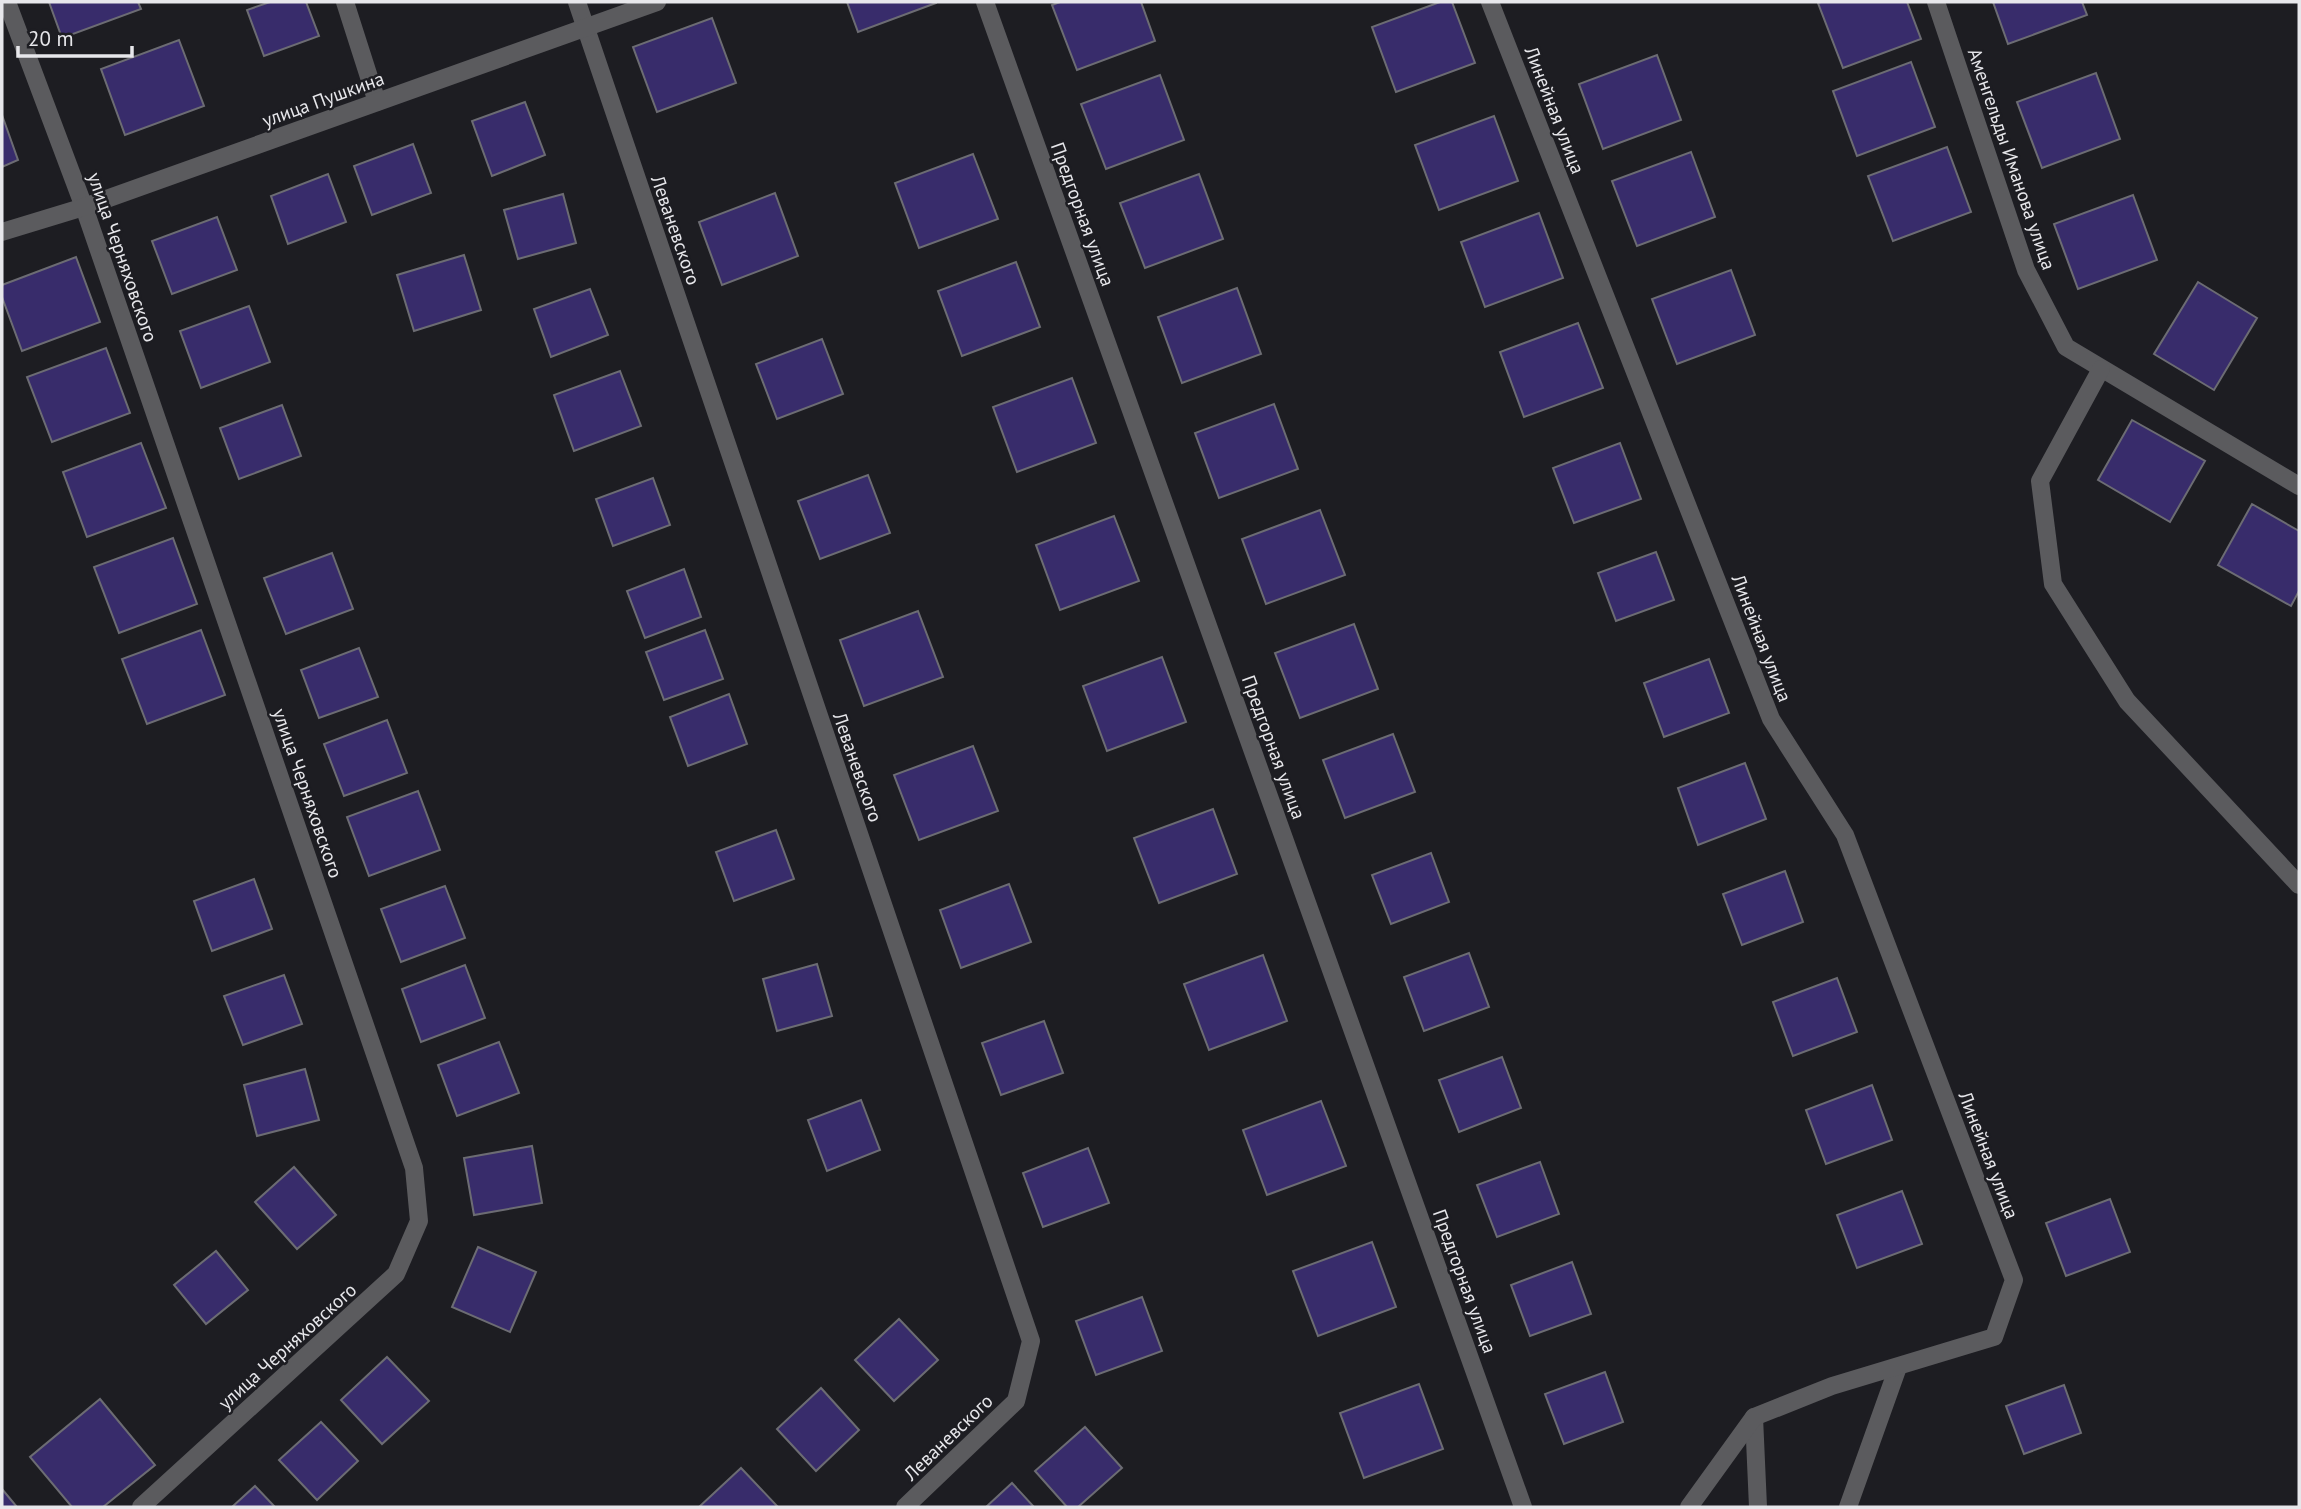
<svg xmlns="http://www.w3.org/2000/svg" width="2301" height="1509" viewBox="0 0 2301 1509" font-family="'PT Sans',sans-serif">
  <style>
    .building { fill: #382c6b; stroke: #6c6c73; stroke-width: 2 }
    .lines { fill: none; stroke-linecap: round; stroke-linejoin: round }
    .service { stroke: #5b5b5e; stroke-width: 18 }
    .minor { stroke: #5b5b5e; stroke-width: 18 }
    .tertiary { stroke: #5b5b5e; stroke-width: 18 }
    .labels { text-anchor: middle; stroke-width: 5; stroke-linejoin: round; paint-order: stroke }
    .street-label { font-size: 19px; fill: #e7e7eb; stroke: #1d1d22 }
  </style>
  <rect width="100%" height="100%" fill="#1d1d22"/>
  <!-- building -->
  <g class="building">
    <path d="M49,2H138L141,9L62,38Z"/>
    <path d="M270,2H306L319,36L264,56L247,10Z"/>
    <path d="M847,2H936V3L858,32Z"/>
    <path d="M1060,2H1141L1155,41L1077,70L1052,5Z"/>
    <path d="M1440,2H1452L1475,63L1396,92L1372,27Z"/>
    <path d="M1821,2H1907L1921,39L1843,68L1818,3Z"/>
    <path d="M1993,2H2082L2087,15L2008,44Z"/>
    <path d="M712,18L736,83L657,112L633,47Z"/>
    <path d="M179,40L204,106L125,135L101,69Z"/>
    <path d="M1657,55L1681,120L1603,149L1579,84Z"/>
    <path d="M1911,62L1935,127L1857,156L1833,91Z"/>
    <path d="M2096,73L2120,139L2042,168L2017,102Z"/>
    <path d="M1160,75L1184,140L1106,169L1081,104Z"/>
    <path d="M525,102L545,155L492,176L472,121Z"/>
    <path d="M2,115L18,160L2,167Z"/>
    <path d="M1494,116L1518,181L1439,210L1415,145Z"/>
    <path d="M413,144L431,193L372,215L354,166Z"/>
    <path d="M1947,147L1971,212L1893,241L1868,176Z"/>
    <path d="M1691,152L1715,217L1637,246L1612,181Z"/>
    <path d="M973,154L998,219L919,248L895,183Z"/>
    <path d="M328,174L346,222L288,244L271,196Z"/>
    <path d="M1199,174L1223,239L1145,268L1120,203Z"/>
    <path d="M775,193L798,256L722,285L699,222Z"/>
    <path d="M563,194L576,243L518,259L504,210Z"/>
    <path d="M2133,195L2157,260L2078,289L2054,224Z"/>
    <path d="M1539,213L1563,278L1485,307L1461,242Z"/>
    <path d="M217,217L237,270L172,294L152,241Z"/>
    <path d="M464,255L481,310L414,331L397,275Z"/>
    <path d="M76,257L100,322L22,351L2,297V285Z"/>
    <path d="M1016,262L1040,327L962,356L938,291Z"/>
    <path d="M1731,270L1755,335L1677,364L1652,299Z"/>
    <path d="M2198,282L2257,318L2214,390L2154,354Z"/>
    <path d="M1237,288L1261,354L1182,383L1158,317Z"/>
    <path d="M590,289L608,335L551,357L534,309Z"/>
    <path d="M249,306L270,362L201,388L180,331Z"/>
    <path d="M1578,323L1603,388L1524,417L1500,352Z"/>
    <path d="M822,339L843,394L777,419L756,364Z"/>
    <path d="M106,348L130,413L52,442L27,377Z"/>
    <path d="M620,371L641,426L574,451L554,395Z"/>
    <path d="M1072,378L1096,443L1017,472L993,407Z"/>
    <path d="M1274,404L1298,469L1219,498L1195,433Z"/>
    <path d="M282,405L301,456L239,479L220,428Z"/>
    <path d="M2132,420L2205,461L2170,522L2098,480Z"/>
    <path d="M141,443L166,508L87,537L63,472Z"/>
    <path d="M1620,443L1641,499L1574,523L1553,468Z"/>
    <path d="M868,475L890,533L820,559L798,501Z"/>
    <path d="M653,478L670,525L613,546L596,499Z"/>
    <path d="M2252,504L2299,531V591L2291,606L2218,565Z"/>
    <path d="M1320,510L1345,575L1266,604L1242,539Z"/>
    <path d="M1114,516L1139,581L1060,610L1036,545Z"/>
    <path d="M173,538L197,604L119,633L94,567Z"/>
    <path d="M1656,552L1674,600L1616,621L1598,573Z"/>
    <path d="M332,553L353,609L286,634L264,578Z"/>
    <path d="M684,569L701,617L645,638L627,591Z"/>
    <path d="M918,611L943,677L864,706L840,640Z"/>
    <path d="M1354,624L1378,689L1300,718L1275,653Z"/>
    <path d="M201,630L225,695L147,724L122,659Z"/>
    <path d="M705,630L723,679L664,700L646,652Z"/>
    <path d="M359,648L378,697L319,718L301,670Z"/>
    <path d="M1162,657L1186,722L1107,751L1083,686Z"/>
    <path d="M1709,659L1729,713L1664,737L1644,683Z"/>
    <path d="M729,694L747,744L688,766L670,717Z"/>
    <path d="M387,720L407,773L344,796L324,744Z"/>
    <path d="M1393,734L1415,792L1345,818L1323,760Z"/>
    <path d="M973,746L998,811L919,840L894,775Z"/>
    <path d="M1745,763L1766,819L1698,845L1678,788Z"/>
    <path d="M418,791L440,850L369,876L347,817Z"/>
    <path d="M1213,809L1237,874L1159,903L1134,838Z"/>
    <path d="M776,830L794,879L734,901L716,852Z"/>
    <path d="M1431,853L1449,902L1391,924L1372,875Z"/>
    <path d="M1785,871L1803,922L1742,945L1723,894Z"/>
    <path d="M254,879L272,929L212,951L194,901Z"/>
    <path d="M1009,884L1031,942L961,968L940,910Z"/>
    <path d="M445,886L465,938L401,962L381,909Z"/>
    <path d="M1469,953L1489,1007L1424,1031L1404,977Z"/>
    <path d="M1263,955L1287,1021L1209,1050L1184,984Z"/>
    <path d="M817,964L832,1016L777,1031L763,979Z"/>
    <path d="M465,965L485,1018L421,1042L402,989Z"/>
    <path d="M284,975L302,1024L243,1045L224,996Z"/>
    <path d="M1837,978L1857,1032L1793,1056L1773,1002Z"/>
    <path d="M1044,1021L1063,1073L1001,1095L982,1043Z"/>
    <path d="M499,1042L519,1093L457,1116L438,1065Z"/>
    <path d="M1502,1057L1521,1108L1459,1132L1439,1080Z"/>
    <path d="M305,1069L319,1120L257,1136L244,1085Z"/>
    <path d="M1872,1085L1892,1140L1826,1164L1806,1110Z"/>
    <path d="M861,1100L880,1150L827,1171L808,1120Z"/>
    <path d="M1321,1101L1346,1166L1267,1195L1243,1130Z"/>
    <path d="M532,1146L542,1203L474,1215L464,1158Z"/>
    <path d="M1088,1148L1109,1203L1043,1227L1023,1173Z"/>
    <path d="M1540,1162L1559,1214L1497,1237L1477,1185Z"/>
    <path d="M294,1167L336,1215L297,1249L255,1202Z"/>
    <path d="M1902,1191L1922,1244L1857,1268L1837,1215Z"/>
    <path d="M2110,1199L2130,1252L2066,1276L2046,1223Z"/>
    <path d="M1372,1242L1396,1307L1318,1336L1293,1271Z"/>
    <path d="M478,1247L536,1272L510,1332L452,1307Z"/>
    <path d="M216,1251L248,1290L206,1324L174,1285Z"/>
    <path d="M1572,1262L1591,1314L1530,1336L1511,1285Z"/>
    <path d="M1142,1297L1162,1351L1096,1375L1076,1321Z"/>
    <path d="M899,1319L938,1360L894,1401L855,1360Z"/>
    <path d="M387,1357L429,1401L382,1444L341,1400Z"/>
    <path d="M1605,1372L1623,1422L1564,1444L1545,1394Z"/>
    <path d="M1419,1384L1443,1449L1364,1478L1340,1413Z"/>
    <path d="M2064,1385L2081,1433L2024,1454L2006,1406Z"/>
    <path d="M821,1388L859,1430L816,1471L777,1429Z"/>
    <path d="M100,1399L155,1465L103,1507H72L30,1457Z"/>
    <path d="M321,1422L358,1461L317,1500L279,1460Z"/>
    <path d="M1085,1427L1122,1468L1078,1507H1067L1035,1471Z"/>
    <path d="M741,1468L778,1507H699Z"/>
    <path d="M1012,1483L1034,1507H986Z"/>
    <path d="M255,1486L275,1507H232Z"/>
    <path d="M2,1489L17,1507H2Z"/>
  </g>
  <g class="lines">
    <!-- service -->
    <g class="service">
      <path d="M1754,1417L1758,1507"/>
      <path d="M1848,1507L1898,1367"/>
    </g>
    <!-- minor -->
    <g class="minor">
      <path d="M7,2L84,207L414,1168L419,1221L396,1274L141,1507"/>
      <path d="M345,2L377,102"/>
      <path d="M577,2L1031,1341L1016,1401L905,1507"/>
      <path d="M985,2L1523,1507"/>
      <path d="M1490,2L1771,719L1845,835L2014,1280L1994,1337L1832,1386L1754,1417L1689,1507"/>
      <path d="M1936,2L2026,270L2066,347L2299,486"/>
      <path d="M2101,369L2040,481L2053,584L2127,701L2299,885"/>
    </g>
    <!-- tertiary -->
    <path class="tertiary" d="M2,232L84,207L657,2"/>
  </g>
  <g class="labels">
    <!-- street labels -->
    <g class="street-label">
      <text transform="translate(323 99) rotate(-20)" y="7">улица Пушкина</text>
      <text transform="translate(1555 110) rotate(69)" y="7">Линейная улица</text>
      <text transform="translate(2012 159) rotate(71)" y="7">Аменгельды Иманова улица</text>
      <text transform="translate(1083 214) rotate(70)" y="7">Предгорная улица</text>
      <text transform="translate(676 230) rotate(71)" y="7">Леваневского</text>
      <text transform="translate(123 257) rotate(71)" y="7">улица Черняховского</text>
      <text transform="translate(1762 638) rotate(69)" y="7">Линейная улица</text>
      <text transform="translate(1274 747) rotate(70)" y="7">Предгорная улица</text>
      <text transform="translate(858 767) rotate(71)" y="7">Леваневского</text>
      <text transform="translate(308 793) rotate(71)" y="7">улица Черняховского</text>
      <text transform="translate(1989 1155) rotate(69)" y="7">Линейная улица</text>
      <text transform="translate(1465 1281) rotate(70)" y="7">Предгорная улица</text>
      <text transform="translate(287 1346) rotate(-42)" y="7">улица Черняховского</text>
      <text transform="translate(948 1437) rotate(-44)" y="7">Леваневского</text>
    </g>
  </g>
  <!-- border -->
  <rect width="2301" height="1509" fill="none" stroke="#e7e7eb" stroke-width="7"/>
  <!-- scale -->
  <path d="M18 46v10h114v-10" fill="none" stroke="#e7e7eb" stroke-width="3.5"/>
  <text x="28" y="46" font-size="21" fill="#e7e7eb" stroke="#1d1d22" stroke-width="5" paint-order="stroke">20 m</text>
</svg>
